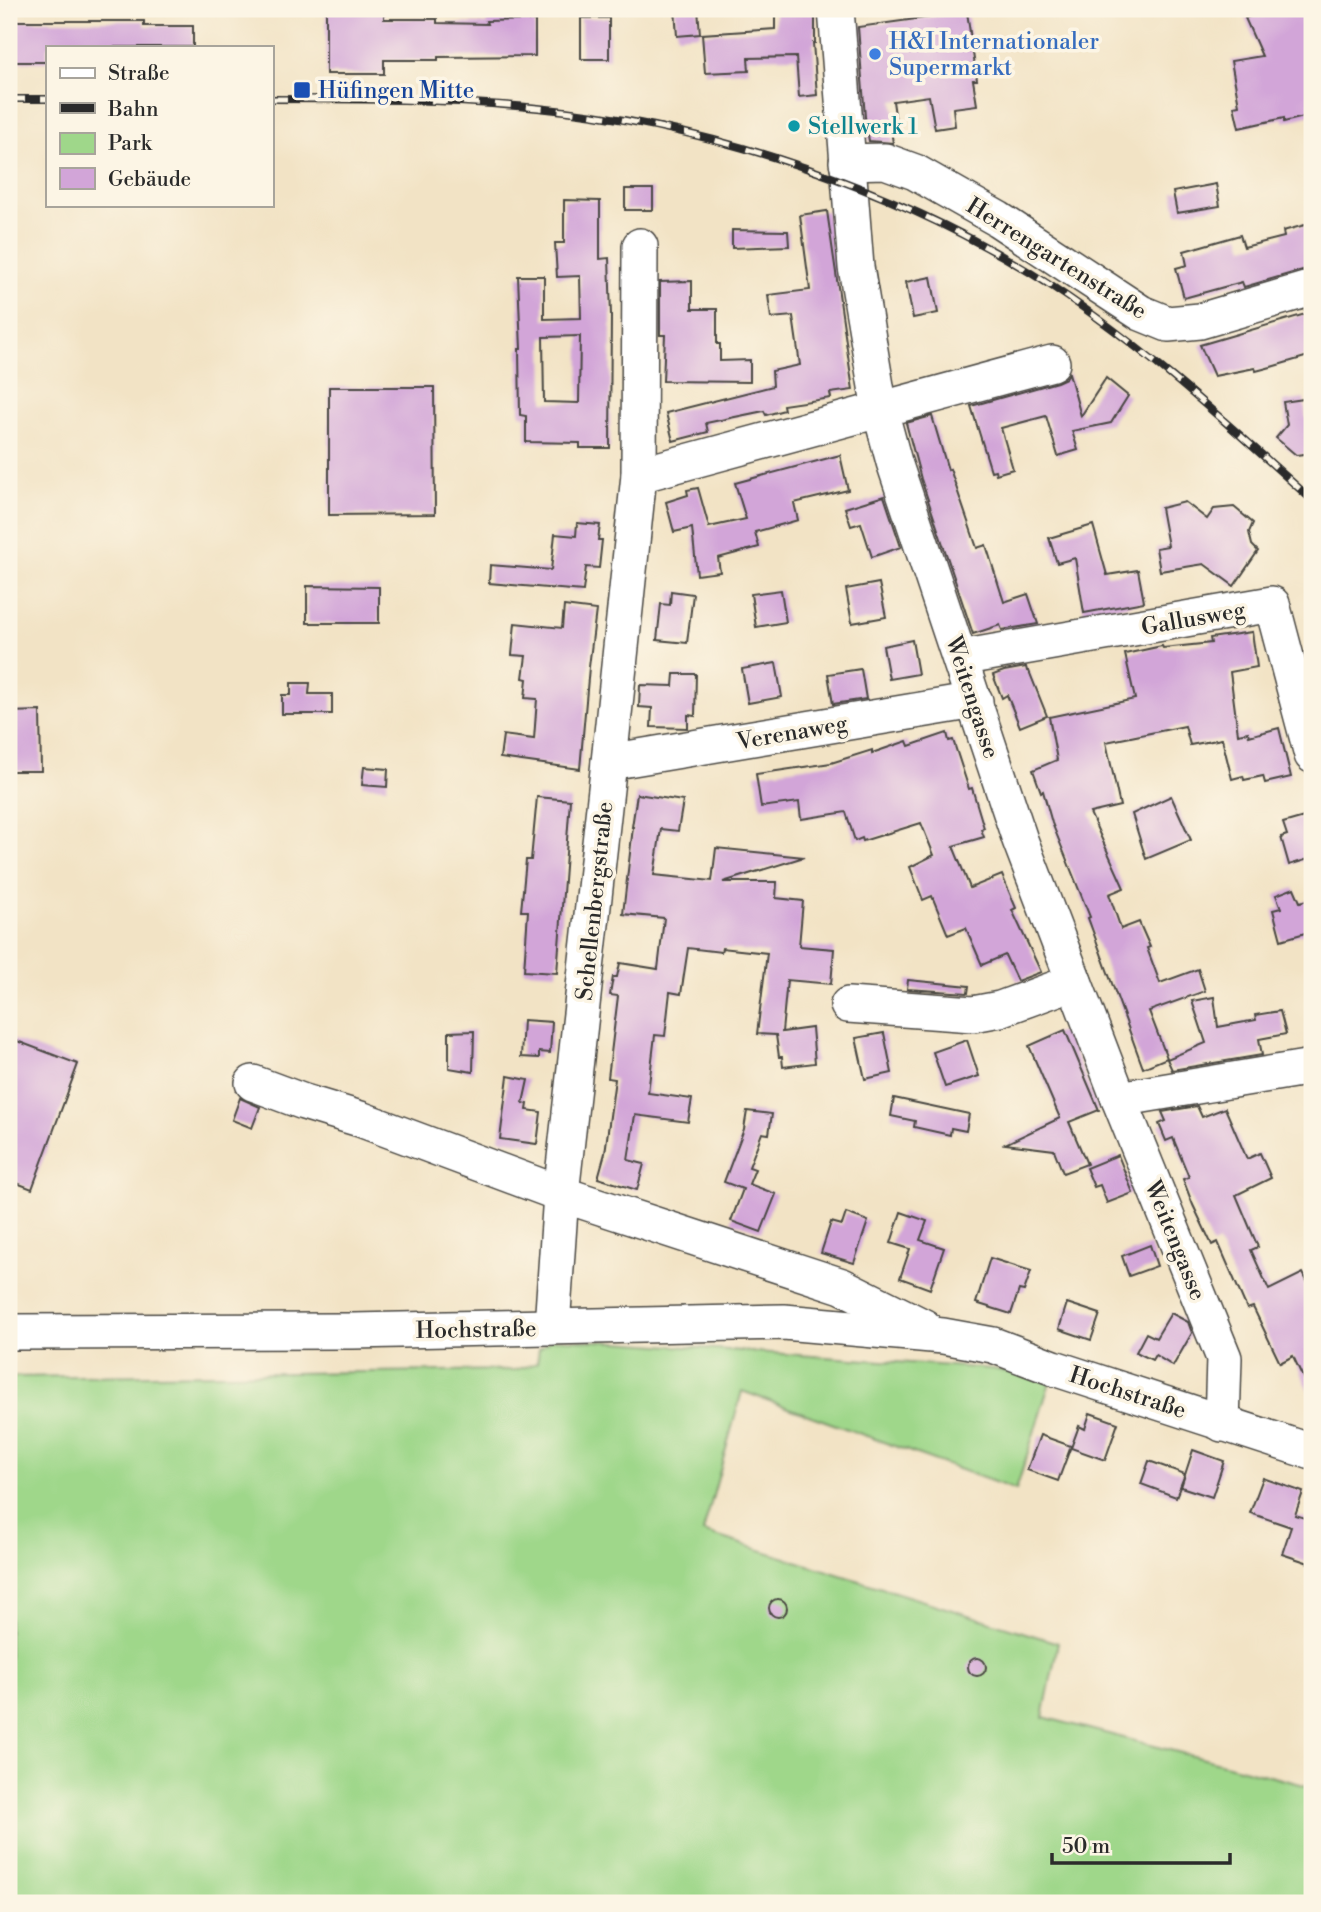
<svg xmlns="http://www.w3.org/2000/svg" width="1321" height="1912" viewBox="0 0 1321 1912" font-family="'Libre Bodoni',serif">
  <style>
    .green { fill: #9fd78a; stroke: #65815a; stroke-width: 2 }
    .building { fill: #d2a5d8; fill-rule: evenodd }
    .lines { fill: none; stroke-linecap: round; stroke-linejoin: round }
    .minor-casing { stroke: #494742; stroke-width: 38 }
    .minor { stroke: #fff; stroke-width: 35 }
    .rail-casing { stroke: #2b2b2b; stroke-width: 8 }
    .rail { stroke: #fcf5e5; stroke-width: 5; stroke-dasharray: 16; stroke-linecap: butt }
    .shop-dot { fill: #3f7fe0; stroke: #fcf5e5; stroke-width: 2.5 }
    .transit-dot { fill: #1a4fb4; stroke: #fcf5e5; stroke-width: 2.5 }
    .culture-dot { fill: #0f9aa8; stroke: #fcf5e5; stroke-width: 2.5 }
    .labels { text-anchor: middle; stroke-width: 7; stroke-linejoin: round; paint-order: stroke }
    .shop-label { font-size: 23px; fill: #366cbe; stroke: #fcf5e5; text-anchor: start }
    .transit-label { font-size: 23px; fill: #164399; stroke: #fcf5e5; text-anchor: start }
    .culture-label { font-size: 23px; fill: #0d838f; stroke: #fcf5e5; text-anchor: start }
    .street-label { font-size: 23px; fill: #2b2b2b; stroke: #fcf5e5 }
  </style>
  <rect width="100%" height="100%" fill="#fcf5e5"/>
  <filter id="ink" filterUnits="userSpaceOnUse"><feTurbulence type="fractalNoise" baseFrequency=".0143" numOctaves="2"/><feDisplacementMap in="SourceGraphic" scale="14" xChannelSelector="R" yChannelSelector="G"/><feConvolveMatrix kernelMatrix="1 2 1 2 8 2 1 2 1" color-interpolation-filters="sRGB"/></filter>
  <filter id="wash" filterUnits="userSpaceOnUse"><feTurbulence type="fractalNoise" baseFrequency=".00686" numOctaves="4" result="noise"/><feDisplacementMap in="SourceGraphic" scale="28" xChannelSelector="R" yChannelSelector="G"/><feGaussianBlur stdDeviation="1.57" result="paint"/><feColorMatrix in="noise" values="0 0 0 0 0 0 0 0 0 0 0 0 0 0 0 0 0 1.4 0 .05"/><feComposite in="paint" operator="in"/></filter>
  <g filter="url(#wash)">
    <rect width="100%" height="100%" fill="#f2e3c5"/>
    <!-- green -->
    <path class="green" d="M551,1339L618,1342L993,1369L1050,1382L1016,1490L742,1391L703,1532L1058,1643L1043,1717L1312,1787V1903H9V1377L515,1370L537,1363L539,1349Z"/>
    <g id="blocks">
      <!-- building -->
      <g class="building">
        <path d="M326,9H384V19H437V23L487,24L486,21L535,20V56L438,57V60H384V74H326Z"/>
        <path d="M675,9H698L700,34L677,36Z"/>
        <path d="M775,9H815V43H813L817,95L799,97L796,57L748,58L749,71L705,73L702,34L775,29Z"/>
        <path d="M1269,9H1303L1312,31V115L1284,122V118L1239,128L1234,106L1239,105L1231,61L1262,56L1245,18Z"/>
        <path d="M967,12L977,80H973L977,105L953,108L955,126L935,129L929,96L893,101L897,129L891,130L893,143L869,141L865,117L858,27Z"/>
        <rect x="581" y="18" width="28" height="41"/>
        <path d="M9,21H144V26H193V47H47V62H9Z"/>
        <path d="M1216,184L1220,206L1177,213L1173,192Z"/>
        <rect x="625" y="189" width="28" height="21"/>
        <path d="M564,200L600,201V259L609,258L611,315L610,448H580V443L526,442V416L520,415L519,349H521L518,276H544V319L581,318L580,276L557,277L555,243H564ZM580,336L579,403L544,402L543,337Z"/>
        <path d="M827,211L853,390L830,393L831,398L783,405L784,410L766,415L764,411L706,423L708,432L673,441L666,413L773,386L772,371L800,365L793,316L771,318L768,295L810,290L800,215Z"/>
        <path d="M1312,223V268L1306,269L1244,287L1242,282L1184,298L1176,268L1187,265L1184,251L1240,235L1244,247L1284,237L1283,231Z"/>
        <path d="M732,230L788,231L789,246L732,248Z"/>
        <path d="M931,277L938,313L913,318L906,282Z"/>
        <path d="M692,281V309H717V344H720V361L750,360V382L663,381L665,335H660V282Z"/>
        <path d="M1312,312V355L1271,367L1256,371L1255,368L1214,376L1200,345Z"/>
        <path d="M1069,373L1081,416L1106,378L1128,396L1111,423L1072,431L1078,450L1058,456L1046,416L1001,428L1013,469L996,474L995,470L991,471L971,406L1057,382L1066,378Z"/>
        <path d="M329,387H434L435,514L329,515Z"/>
        <path d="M1304,399L1306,418L1312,417V453L1296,455L1276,438L1287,425L1283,402Z"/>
        <path d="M932,416L948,470L950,469L977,548L986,545L1004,602L1028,594L1038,624L1002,630L1000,625L973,634L921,479L906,423Z"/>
        <path d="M840,455L848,490L794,503L798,520L755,532L759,547L718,558L720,572L697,575L692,528L674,532L666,502L688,495L687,490L698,488L709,527L746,519L735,483Z"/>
        <path d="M884,496L901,547L872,557L861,523L851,526L845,508Z"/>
        <path d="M1185,502L1207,519L1214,509L1234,507L1253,523L1249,532L1252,545L1258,551L1234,586L1204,564L1160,571L1156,548L1168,546L1161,508Z"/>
        <path d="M577,523L600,525L598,540H602L599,568L586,567L583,591L489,583L490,565L551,570L555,534L576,536Z"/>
        <path d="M1093,525L1107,575L1138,570L1144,602L1084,613L1075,558L1057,563L1049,538Z"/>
        <path d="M879,583L886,617L852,623L846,589Z"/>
        <path d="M307,586L379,587V623H307Z"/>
        <path d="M781,590L786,622L756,627L751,594Z"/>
        <path d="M671,591L693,594L687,643L657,640L661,604L670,605Z"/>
        <path d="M564,606L596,610L589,667L580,769L500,758L503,735L534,739L537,699L525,698L527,679L523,678L526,656L512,655L515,623L562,628Z"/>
        <path d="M1252,632L1257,667L1230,672L1238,734L1248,732L1249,736L1279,728L1291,777L1265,783L1263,776L1244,780L1243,776L1232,779L1222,739L1190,745L1185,726L1106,742L1120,806L1090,813L1124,888L1109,894L1121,929L1139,922L1150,947L1147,948L1160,983L1198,969L1205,991L1149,1011L1167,1058L1143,1068L1088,918L1090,917L1052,823L1043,791L1041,792L1033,770L1057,760L1049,717L1135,699L1125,654L1162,646L1163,648L1211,643L1210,638Z"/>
        <path d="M912,640L918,674L889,679L883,646Z"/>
        <path d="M776,663L782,697L748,703L742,669Z"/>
        <path d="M1026,667L1027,671H1029L1047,716L1020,727L1007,695L1002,698L993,675L1004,671Z"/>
        <path d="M861,669L866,699L833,704L828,674Z"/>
        <path d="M674,674H696L695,716L688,715V728L651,727L652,708L639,707L640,685L673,686Z"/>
        <path d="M291,683H310L309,694H332V714H282V695H291Z"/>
        <path d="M40,711L41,771H9V712Z"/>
        <path d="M947,733L949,741L953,740L969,789L972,788L984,828L981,829L984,837L953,846L970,888L1002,875L1016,908L1012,910L1041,972L1017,981L1005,955L982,965L966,928L948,935L932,896L923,900L910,867L934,855L921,823L863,841L862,838L855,841L846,812L801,819L799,802L761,807L756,774L831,763L872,750V753L907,741L909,746Z"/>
        <path d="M364,767L388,769L387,787L362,785Z"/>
        <path d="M637,794L683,801L678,831L661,829L654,875L712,881L716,848L804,857L723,882H777L776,898L803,901L799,946L834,949L831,984L787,980L782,1032L812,1028L815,1063L783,1067L782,1057H779L776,1035L757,1034L767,953L722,948L721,952L688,948L681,994L670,992L665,1036L655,1035L648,1093L692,1099L688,1122L635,1115L628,1160L644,1164L637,1190L598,1178L605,1153L615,1079L608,1078L618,996L610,995L613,977H617L620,963L658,969L664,918L623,914L633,827H632Z"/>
        <path d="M1171,796L1191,840L1146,859L1132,814Z"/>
        <path d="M537,797L570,800L557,973L524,971L528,911H521L526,860H531Z"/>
        <path d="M1304,817L1312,844V858L1289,865L1281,837L1287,835L1283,823Z"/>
        <path d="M1294,888L1300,902L1312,899V931L1281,940L1273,910L1281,908L1276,895Z"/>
        <path d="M908,980L969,986L968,993L907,989Z"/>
        <path d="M1214,997L1218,1027L1256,1020L1255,1015L1280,1011L1286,1034L1259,1039L1262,1055L1172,1070L1167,1059L1206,1043L1192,1001Z"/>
        <path d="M523,1020L552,1022L550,1053L539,1052V1058L521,1057Z"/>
        <path d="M1065,1030L1099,1110L1069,1122L1087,1164L1063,1173L1054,1150L1005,1144L1060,1118L1029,1046Z"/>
        <path d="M474,1031L473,1072L449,1068V1032Z"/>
        <path d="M884,1033L892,1073L865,1079L856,1038Z"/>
        <path d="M9,1038L78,1064L32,1189L9,1180Z"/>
        <path d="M967,1040L979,1076L945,1087L933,1052Z"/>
        <path d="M508,1076L528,1080L523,1103L528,1104L527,1110L541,1112L537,1144L500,1139Z"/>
        <path d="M240,1098L260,1107L252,1128L232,1120Z"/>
        <path d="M894,1098L969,1114L966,1131L951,1128L950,1135L914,1127L915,1121L891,1116Z"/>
        <path d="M1197,1106L1202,1117L1225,1108L1247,1159L1260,1153L1271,1178L1236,1195L1258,1247L1251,1250L1269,1290L1303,1273L1312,1291V1397L1293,1356L1280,1363L1253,1307L1247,1309L1218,1242L1212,1245L1193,1205L1183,1179L1189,1177L1173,1138L1166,1141L1159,1124L1166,1121L1162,1112Z"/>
        <path d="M747,1111L772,1114L769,1134L762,1133L749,1167L755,1169L749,1184L776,1194L761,1232L731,1221L743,1189L724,1182L744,1129Z"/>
        <path d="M1118,1155L1133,1193L1107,1203L1100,1185L1094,1187L1086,1168Z"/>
        <path d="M901,1212L927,1221L920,1240L944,1248L930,1289L900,1278L910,1249L891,1243Z"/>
        <path d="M846,1213L868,1221L854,1263L821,1253L831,1222L842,1225Z"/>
        <path d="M1150,1245L1157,1266L1129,1276L1122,1256Z"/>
        <path d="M990,1258L1031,1271L1024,1291L1019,1290L1011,1314L976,1303Z"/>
        <path d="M1067,1303L1100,1314L1091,1340L1059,1329Z"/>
        <path d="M1171,1313L1188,1322L1192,1333L1173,1366L1155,1355L1152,1360L1136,1352L1146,1333L1156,1338Z"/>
        <path d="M1090,1413L1118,1423L1105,1460L1071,1448L1079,1426L1085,1429Z"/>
        <path d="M1040,1435L1071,1446L1058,1481L1027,1470Z"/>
        <path d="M1193,1450L1224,1461L1212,1497L1181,1487Z"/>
        <path d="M1149,1461L1185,1474L1176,1497L1141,1484Z"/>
        <path d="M1263,1478L1303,1492L1295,1515L1312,1520V1564L1282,1554L1291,1527L1250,1513Z"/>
        <circle cx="778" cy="1608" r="9"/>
        <circle cx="977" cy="1667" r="9"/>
      </g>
    </g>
  </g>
  <g filter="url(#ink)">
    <use href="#blocks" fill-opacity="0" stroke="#494742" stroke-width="2"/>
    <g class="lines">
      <defs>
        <g id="minor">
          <path d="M836,9L856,267L880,410L894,462L1020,840L1119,1099L1224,1358L1222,1424"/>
          <path d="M847,162L885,161L915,172L998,219L1141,313L1168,324L1200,321L1312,288"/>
          <path d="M639,475L1052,363"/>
          <path d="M960,658L1272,604L1312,755"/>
          <path d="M609,762L975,701"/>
          <path d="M848,1005L973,1014L1000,1009L1074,982"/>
          <path d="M253,1083L304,1102L360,1119L561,1194L842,1286L924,1327"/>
          <path d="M1119,1099L1312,1067"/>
          <path d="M552,1327L561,1194L609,762L639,475L640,246"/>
          <path d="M9,1332L353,1331L784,1322L943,1336L993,1345L1054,1368L1312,1452"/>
        </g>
      </defs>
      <!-- minor casing -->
      <use href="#minor" class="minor-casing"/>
      <!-- minor -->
      <use href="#minor" class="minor"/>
      <defs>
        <g id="rail">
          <path d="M9,99H47"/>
          <path d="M271,99C360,99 449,99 538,108C712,125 906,191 1053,287C1147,349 1229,425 1312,500"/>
        </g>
      </defs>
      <!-- rail casing -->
      <use href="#rail" class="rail-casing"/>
      <!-- rail -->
      <use href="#rail" class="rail"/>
    </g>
  </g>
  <!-- markers -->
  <circle class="shop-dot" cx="875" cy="54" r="7"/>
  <rect class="transit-dot" x="293" y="81" width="18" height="18" rx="3.5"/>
  <circle class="culture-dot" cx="794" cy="126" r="7"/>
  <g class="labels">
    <!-- shop labels -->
    <g class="shop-label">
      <text x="889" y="49">H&amp;I Internationaler<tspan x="889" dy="26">Supermarkt</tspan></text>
    </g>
    <!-- transit labels -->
    <g class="transit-label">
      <text x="318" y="98">Hüfingen Mitte</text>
    </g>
    <!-- culture labels -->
    <g class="culture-label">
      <text x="808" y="134">Stellwerk 1</text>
    </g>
    <!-- street labels -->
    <g class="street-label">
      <text transform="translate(1057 258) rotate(32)" y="8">Herrengartenstraße</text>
      <text transform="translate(1193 618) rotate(-10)" y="8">Gallusweg</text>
      <text transform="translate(973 697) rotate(72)" y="8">Weitengasse</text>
      <text transform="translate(792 732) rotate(-10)" y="8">Verenaweg</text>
      <text transform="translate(594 901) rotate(-84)" y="8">Schellenbergstraße</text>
      <text transform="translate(1176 1240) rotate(68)" y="8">Weitengasse</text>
      <text transform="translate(476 1329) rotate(-1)" y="8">Hochstraße</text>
      <text transform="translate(1128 1392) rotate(18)" y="8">Hochstraße</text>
    </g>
  </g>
  <!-- margin -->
  <rect width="1321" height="1912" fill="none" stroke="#fcf5e5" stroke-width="35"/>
  <!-- legend -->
  <rect x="46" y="46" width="228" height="161" fill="#fcf5e5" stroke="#a8a49b" stroke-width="2"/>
  <rect x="60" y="68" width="35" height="10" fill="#ffffff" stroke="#a8a49b" stroke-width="2"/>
  <text x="108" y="80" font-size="21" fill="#2b2b2b">Straße</text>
  <rect x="60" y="103" width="35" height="10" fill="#2b2b2b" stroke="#a8a49b" stroke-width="2"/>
  <text x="108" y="116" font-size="21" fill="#2b2b2b">Bahn</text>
  <rect x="60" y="133" width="35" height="21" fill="#9fd78a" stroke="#a8a49b" stroke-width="2"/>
  <text x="108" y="150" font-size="21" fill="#2b2b2b">Park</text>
  <rect x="60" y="168" width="35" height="21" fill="#d2a5d8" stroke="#a8a49b" stroke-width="2"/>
  <text x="108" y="186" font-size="21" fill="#2b2b2b">Gebäude</text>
  <!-- scale -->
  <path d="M1052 1853v10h178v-10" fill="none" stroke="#2b2b2b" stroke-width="3.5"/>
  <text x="1062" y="1853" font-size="21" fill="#2b2b2b" stroke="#fcf5e5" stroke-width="5" paint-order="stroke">50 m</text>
</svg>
